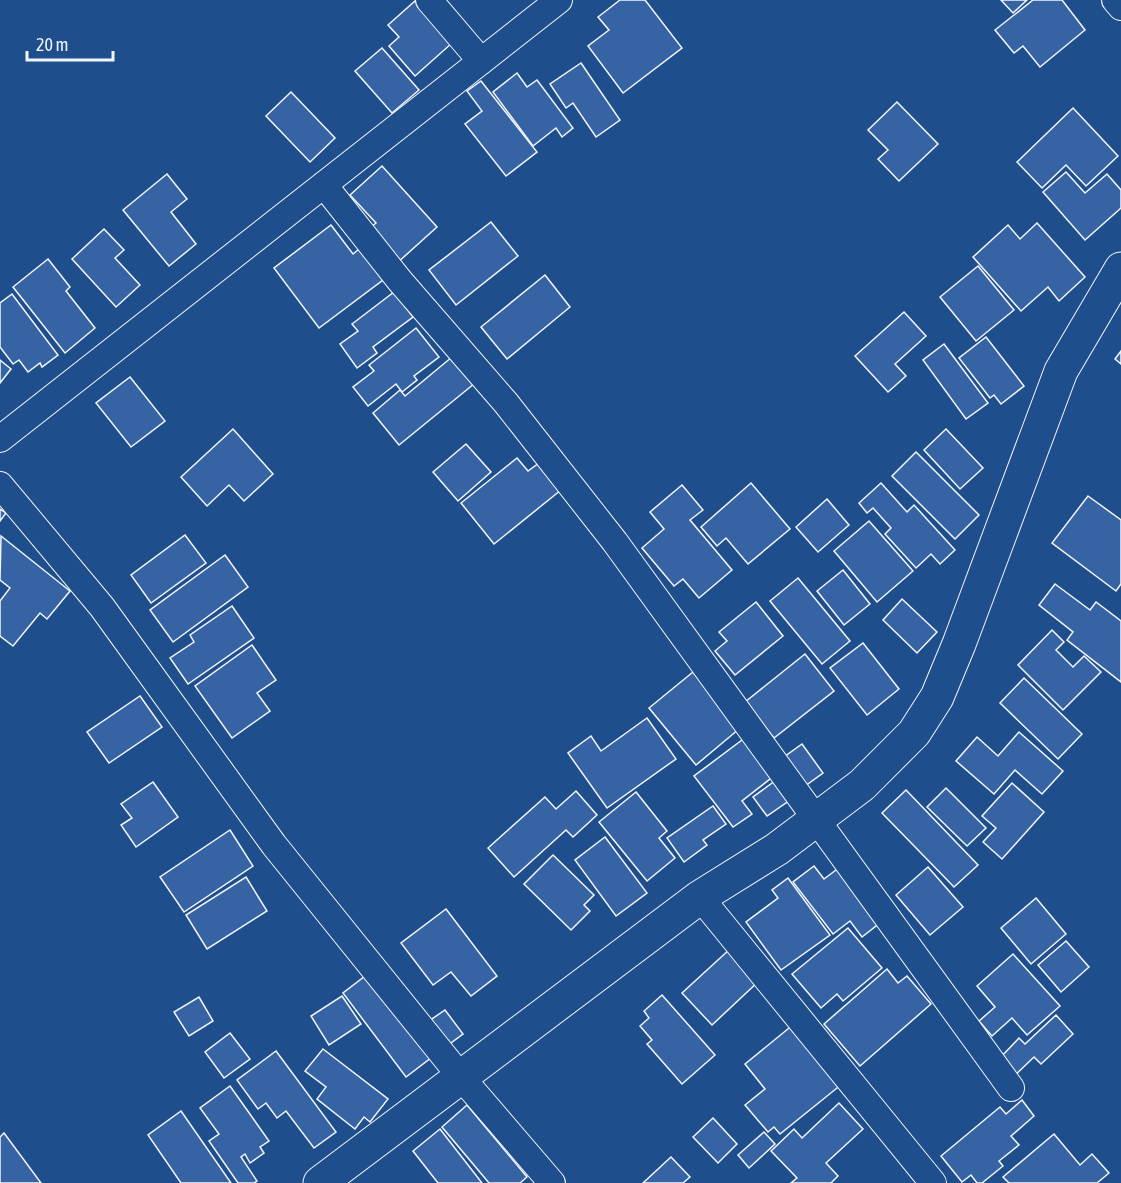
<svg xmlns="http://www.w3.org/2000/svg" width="1121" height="1183" viewBox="0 0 1121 1183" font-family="'Asap Condensed',sans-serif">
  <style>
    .building { fill: #3563a3; stroke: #f2f6ff; stroke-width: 1.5 }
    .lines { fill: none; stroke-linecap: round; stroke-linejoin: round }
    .street-casing { stroke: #f2f6ff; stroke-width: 28 }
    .highway-casing { stroke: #f2f6ff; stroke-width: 35 }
    .street { stroke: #1f4e8c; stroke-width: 26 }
    .highway { stroke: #1f4e8c; stroke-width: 33 }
  </style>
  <rect width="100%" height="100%" fill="#1f4e8c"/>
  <!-- building -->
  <g class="building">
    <path d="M620,0H645L682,48L623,93L588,46L609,30L598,17Z"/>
    <path d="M1001,0H1027L1013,13Z"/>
    <path d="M1033,0H1062L1085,30L1040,67L1023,46L1014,53L995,30Z"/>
    <path d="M415,1L452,43L415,76L389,46L399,37L388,25Z"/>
    <path d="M382,48L419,90L392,113L355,71Z"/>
    <path d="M581,63L620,120L596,137L573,103L566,108L550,84Z"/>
    <path d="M517,73L527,87L537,80L573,128L562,137L556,128L533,146L493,92Z"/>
    <path d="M481,81L537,152L506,176L465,124L482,111L467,91Z"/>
    <path d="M291,92L335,138L310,162L266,116Z"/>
    <path d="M897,102L938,144L899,181L878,159L888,150L868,130Z"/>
    <path d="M1073,108L1118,156L1086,186L1066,165L1042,188L1017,162Z"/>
    <path d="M382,166L437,227L396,264L366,231L376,223L350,195Z"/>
    <path d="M1066,172L1085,193L1107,174L1121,190V208L1085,240L1043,192Z"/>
    <path d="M167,174L187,199L171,212L196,244L169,266L123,210Z"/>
    <path d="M491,222L518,256L456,305L429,270Z"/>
    <path d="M1037,223L1085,277L1059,301L1048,287L1021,311L973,257L1008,225L1020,239Z"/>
    <path d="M331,225L353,254L364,245L387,277L319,328L274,268Z"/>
    <path d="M104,229L124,250L115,258L140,285L116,307L72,259Z"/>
    <path d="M48,259L70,287L66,291L95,328L65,353L13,287Z"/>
    <path d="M978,266L1014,310L976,341L940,297Z"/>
    <path d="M545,275L570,307L507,359L481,327Z"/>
    <path d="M394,292L413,317L373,347L377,353L357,368L340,344L358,331L352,324Z"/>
    <path d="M12,294L58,355L42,367L40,363L28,372L19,360L13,364L0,347V303Z"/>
    <path d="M904,312L926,336L895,364L906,376L888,392L855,356Z"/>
    <path d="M416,328L439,357L414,376L417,380L402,392L396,384L368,406L353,387L374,371L369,365Z"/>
    <path d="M986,337L1024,386L1001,404L994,395L990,398L959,358Z"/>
    <path d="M944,344L988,403L966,419L923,360Z"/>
    <path d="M1121,351V364L1115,359Z"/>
    <path d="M458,352L480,379L399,445L373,413L400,390L405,396Z"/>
    <path d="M0,360L11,369L0,383Z"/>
    <path d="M130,377L165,421L131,447L96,403Z"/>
    <path d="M233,429L273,474L244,501L229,485L207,506L181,477Z"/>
    <path d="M946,429L983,468L960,489L924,450Z"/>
    <path d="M466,444L491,472L458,501L433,472Z"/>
    <path d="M916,452L979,515L955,539L892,476Z"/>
    <path d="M517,458L528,471L539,463L561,490L494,544L461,503Z"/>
    <path d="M751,483L790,529L748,564L726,538L717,546L701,527Z"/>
    <path d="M881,483L907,512L914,505L955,550L940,564L931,554L916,568L885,534L891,528L873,508L867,513L859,503Z"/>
    <path d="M682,485L703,510L690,520L732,570L699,598L683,579L674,586L642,548L664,529L650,512Z"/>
    <path d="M1088,496L1121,520V584L1116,591L1052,543Z"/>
    <path d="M827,499L849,525L818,552L796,527Z"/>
    <path d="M0,509L6,513L0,521Z"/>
    <path d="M869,521L913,571L877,602L834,551Z"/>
    <path d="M185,535L206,563L151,603L131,575Z"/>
    <path d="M1,536L70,591L47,619L40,613L13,646L0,636V601L10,588L0,580Z"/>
    <path d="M225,555L248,587L173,642L150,610Z"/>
    <path d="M843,570L870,604L844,625L817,591Z"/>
    <path d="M798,578L850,641L822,664L770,601Z"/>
    <path d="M1055,584L1090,610L1096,602L1121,621V682L1067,640L1073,632L1039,605Z"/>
    <path d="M902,599L937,632L917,653L883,620Z"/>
    <path d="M756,602L783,636L735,675L715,651L727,641L719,632Z"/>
    <path d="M232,606L254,638L188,684L170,658L194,642L190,635Z"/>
    <path d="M1052,630L1064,642L1056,650L1073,667L1084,656L1101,672L1063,710L1018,665Z"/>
    <path d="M863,643L899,689L867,715L830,668Z"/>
    <path d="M252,645L276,680L257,693L270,711L232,738L195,686Z"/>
    <path d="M805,654L834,691L774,738L745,702Z"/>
    <path d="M693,672L739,729L696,765L649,708Z"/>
    <path d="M1024,678L1082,734L1058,759L1000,703Z"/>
    <path d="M140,696L162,727L109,763L87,732Z"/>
    <path d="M647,718L676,759L607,808L568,753L591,736L601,751Z"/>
    <path d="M1019,732L1063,771L1042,794L1015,770L994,794L956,761L977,737L998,756Z"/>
    <path d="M750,734L779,772L742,801L752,814L733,827L694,776Z"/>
    <path d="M802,744L823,773L805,786L784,757Z"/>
    <path d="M779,778L793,798L767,816L753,797Z"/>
    <path d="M153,782L178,817L136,847L121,825L132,818L121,804Z"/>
    <path d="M1012,783L1044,812L1002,859L983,842L996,828L982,816Z"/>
    <path d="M946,788L986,828L967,846L927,807Z"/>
    <path d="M906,790L978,865L954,887L882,813Z"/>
    <path d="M576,791L597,815L573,837L566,830L514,877L488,848L545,797L556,809Z"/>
    <path d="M636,792L667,831L659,838L675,858L647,881L599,822Z"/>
    <path d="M713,806L726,824L703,840L707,845L684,862L667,838Z"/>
    <path d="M230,830L253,866L184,912L160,877Z"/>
    <path d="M605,837L647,893L616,916L575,860Z"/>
    <path d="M553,855L594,895L584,905L590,911L571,930L524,884Z"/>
    <path d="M814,866L824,879L840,867L881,922L862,937L850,921L833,934L793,882Z"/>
    <path d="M928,867L963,907L930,935L896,895Z"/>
    <path d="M246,877L267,911L207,949L186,915Z"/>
    <path d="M788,878L830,935L781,970L746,922L778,898L772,890Z"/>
    <path d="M1036,898L1066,934L1031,964L1001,928Z"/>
    <path d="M446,909L497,976L471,996L451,972L433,985L401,943Z"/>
    <path d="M848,928L882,968L843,1001L837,994L821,1008L792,974Z"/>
    <path d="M1066,941L1089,967L1061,992L1038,965Z"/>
    <path d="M731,948L760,980L712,1025L682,993Z"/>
    <path d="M1013,954L1060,1006L1027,1035L1012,1018L992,1036L979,1021L995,1007L977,986Z"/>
    <path d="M887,969L898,983L907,976L931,1004L860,1066L824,1024Z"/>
    <path d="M373,970L436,1054L406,1077L343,993Z"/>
    <path d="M662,995L715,1055L682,1084L647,1044L652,1040L640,1026L649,1018L644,1011Z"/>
    <path d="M342,996L361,1024L329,1045L311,1016Z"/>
    <path d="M199,997L213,1021L189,1036L174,1012Z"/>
    <path d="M445,1010L463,1034L444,1048L426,1023Z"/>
    <path d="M1056,1015L1073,1034L1041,1064L1034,1057L1012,1078L999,1059L1019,1038L1025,1044Z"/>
    <path d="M794,1024L842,1084L780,1134L774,1127L768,1132L745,1105L765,1089L745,1064Z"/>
    <path d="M230,1033L250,1059L224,1078L205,1052Z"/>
    <path d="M323,1049L388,1099L370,1122L364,1117L355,1129L317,1099L326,1087L305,1071Z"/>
    <path d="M276,1051L336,1132L314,1148L286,1111L277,1118L266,1103L258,1109L237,1080Z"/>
    <path d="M230,1086L269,1141L260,1147L264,1153L250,1163L245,1154L241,1157L257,1181L254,1183H238L209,1141L219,1134L200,1108Z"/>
    <path d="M1022,1100L1034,1116L1011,1136L1019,1145L999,1161L1003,1166L982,1183H977L971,1175L962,1182L941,1156L1000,1107L1006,1114Z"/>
    <path d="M839,1103L863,1129L826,1163L838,1176L831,1183H791L797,1178L771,1151L794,1129L802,1138Z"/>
    <path d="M467,1105L527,1177L520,1183H489L442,1127Z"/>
    <path d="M181,1111L231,1183H181L148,1135Z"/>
    <path d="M713,1118L737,1144L718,1163L693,1137Z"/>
    <path d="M440,1129L482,1183H438L413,1151Z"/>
    <path d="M764,1132L775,1144L749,1168L738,1155Z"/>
    <path d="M4,1133L41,1183H0V1137Z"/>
    <path d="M1054,1134L1080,1165L1092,1154L1109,1173L1097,1183H1009L1003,1177Z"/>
    <path d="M671,1157L690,1177L683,1183H643Z"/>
  </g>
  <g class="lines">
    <defs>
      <g id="street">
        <path d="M429,0L481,61"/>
        <path d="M1115,0L1121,7"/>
        <path d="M324,185L400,281L506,403L615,542L1011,1088"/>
        <path d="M0,439L559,0"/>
        <path d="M0,485L102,607L274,845L461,1077L552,1183"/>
        <path d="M700,897L933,1183"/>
      </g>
      <path id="highway" d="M320,1183L700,897L777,849L862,785L914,733L937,697L959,644L1061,371L1121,269"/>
    </defs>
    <!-- street casing -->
    <use href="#street" class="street-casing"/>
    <!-- highway casing -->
    <use href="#highway" class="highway-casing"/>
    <!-- street -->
    <use href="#street" class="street"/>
    <!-- highway -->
    <use href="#highway" class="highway"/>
  </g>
  <!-- scale -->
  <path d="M27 51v9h86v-9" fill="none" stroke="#f2f6ff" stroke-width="3"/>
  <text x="36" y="51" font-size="18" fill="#f2f6ff" stroke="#1f4e8c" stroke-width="4.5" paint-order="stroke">20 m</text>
</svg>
